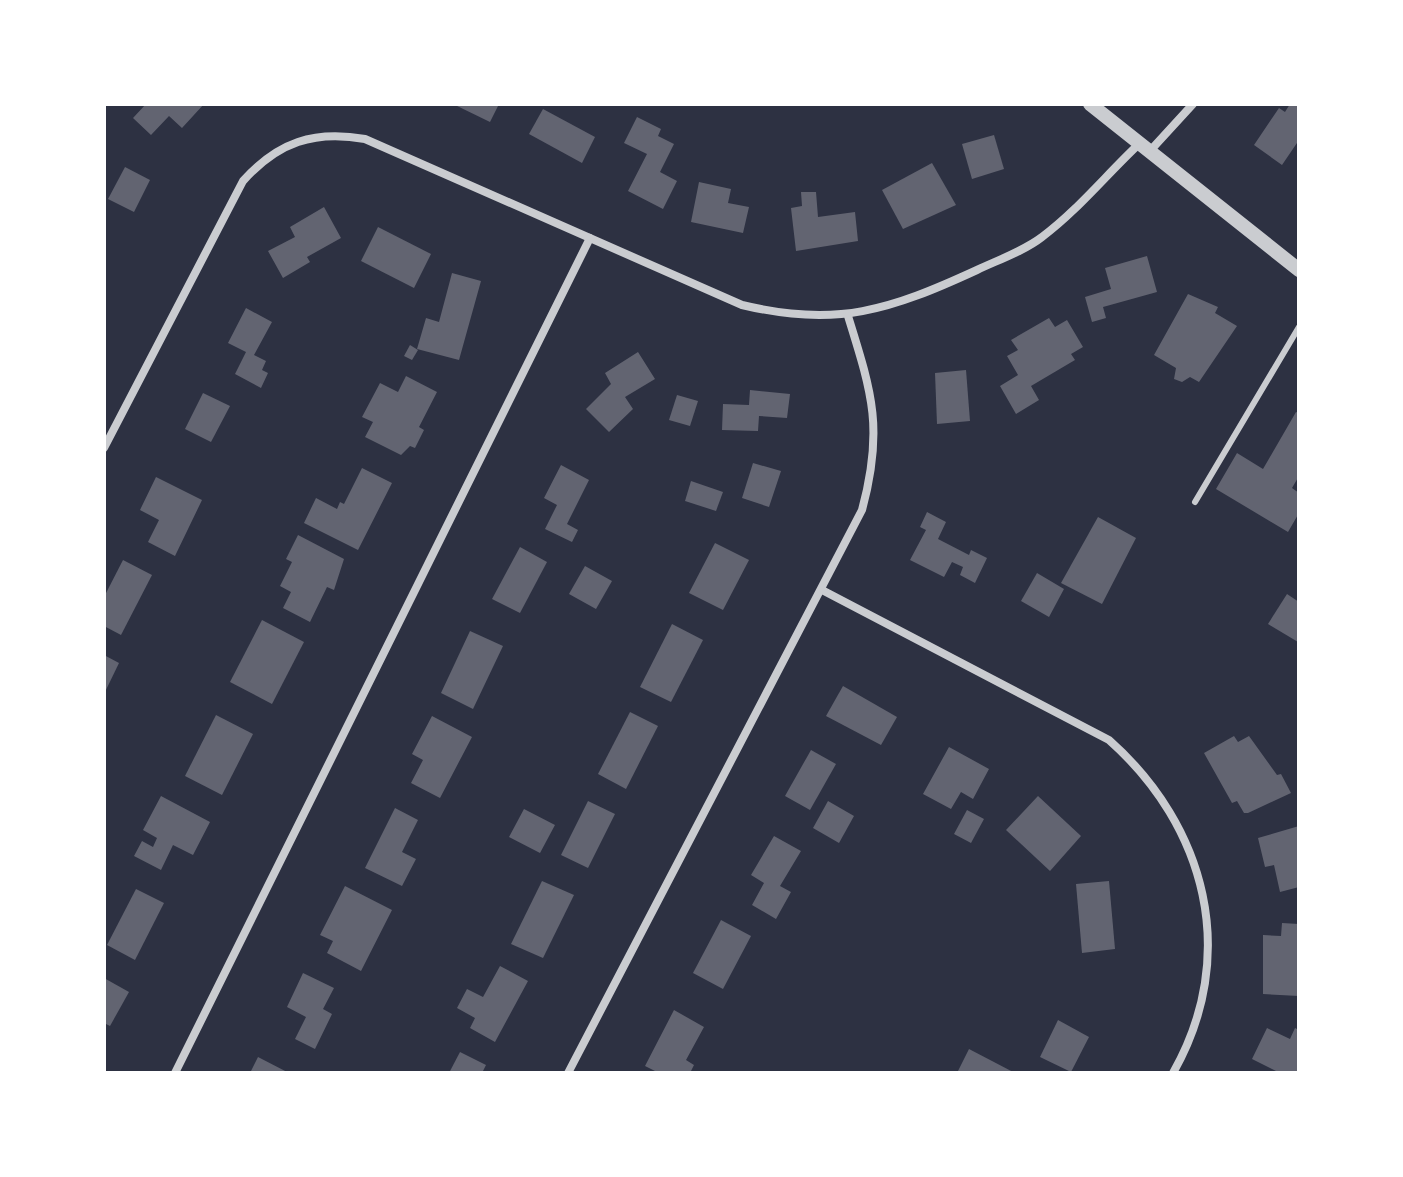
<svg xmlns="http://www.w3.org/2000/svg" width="1403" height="1177" viewBox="0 0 1403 1177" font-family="'Titillium Web',sans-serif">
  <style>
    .building { fill: #626471 }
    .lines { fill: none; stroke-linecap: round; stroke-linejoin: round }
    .service { stroke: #caccd0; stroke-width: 6 }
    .minor { stroke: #caccd0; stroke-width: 8 }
    .tertiary { stroke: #caccd0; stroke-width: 14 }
  </style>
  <rect width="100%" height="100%" fill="#2d3142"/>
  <!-- building -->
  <g class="building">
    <path d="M146,104H204L182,128L169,116L151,135L133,118Z"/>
    <path d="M453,104H499L490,122Z"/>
    <path d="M1290,104H1299V140L1282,165L1254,145L1279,108L1285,112Z"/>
    <path d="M543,109L595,137L582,163L529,134Z"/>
    <path d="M637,117L661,129L658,136L674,144L660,172L677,181L663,209L628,191L647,154L624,143Z"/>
    <path d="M994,135L1004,169L972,179L962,144Z"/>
    <path d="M932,163L956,205L903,229L882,190Z"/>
    <path d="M125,167L150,180L134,212L108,199Z"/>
    <path d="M699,182L731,189L728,203L749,207L743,233L691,222Z"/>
    <path d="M801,192H816L818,217L855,212L858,241L796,251L791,208L802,206Z"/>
    <path d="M324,207L341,238L307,257L310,262L283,278L268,251L295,237L290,227Z"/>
    <path d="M378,227L431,254L414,288L361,261Z"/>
    <path d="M1147,256L1157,292L1103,307L1106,318L1092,322L1085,297L1111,289L1105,268Z"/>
    <path d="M452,273L481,281L459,360L417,349L426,318L439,322Z"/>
    <path d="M1188,294L1218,307L1215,313L1237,326L1199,382L1190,377L1182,382L1174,379L1176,368L1154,355Z"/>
    <path d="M246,308L272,322L254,355L266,361L262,370L268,373L261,388L235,374L246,352L228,343Z"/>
    <path d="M1049,318L1055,327L1067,320L1083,347L1071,354L1075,360L1031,386L1039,400L1016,414L1000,386L1018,375L1007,356L1018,350L1011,340Z"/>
    <path d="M410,345L418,350L412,360L404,356Z"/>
    <path d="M638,352L655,379L625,397L633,409L609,432L586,409L611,384L605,373Z"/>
    <path d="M966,370L970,421L937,424L935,373Z"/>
    <path d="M406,376L437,392L419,427L424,430L415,448L410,446L401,455L365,437L373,422L362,417L380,383L398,392Z"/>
    <path d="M750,390L790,394L787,418L759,416L758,431L722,430L723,404L749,405Z"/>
    <path d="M203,393L230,406L211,442L185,429Z"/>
    <path d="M677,395L698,401L690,426L669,420Z"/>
    <path d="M1296,412L1299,413V476L1292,488L1299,493V513L1288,532L1216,489L1237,453L1263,469Z"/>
    <path d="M753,463L781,471L769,507L742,498Z"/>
    <path d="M561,465L589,480L567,524L578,530L572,542L545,529L557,505L544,498Z"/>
    <path d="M362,468L392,483L358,550L304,523L316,498L337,509L340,502L344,504Z"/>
    <path d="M156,477L202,500L175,556L148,542L159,520L140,510Z"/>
    <path d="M691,481L723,492L716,511L685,501Z"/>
    <path d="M927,512L946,522L938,539L969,555L971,550L987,558L975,583L960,575L963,567L952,562L944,577L910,560L926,530L920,527Z"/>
    <path d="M1098,517L1136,538L1102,604L1061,583Z"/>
    <path d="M298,535L344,559L334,590L327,587L310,622L283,608L291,592L280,586L292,562L286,559Z"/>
    <path d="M715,543L749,560L723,610L689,593Z"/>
    <path d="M520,547L547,562L520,613L492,599Z"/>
    <path d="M123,560L152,575L121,635L104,626V597Z"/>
    <path d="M585,566L612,581L596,609L569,594Z"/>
    <path d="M1037,573L1064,589L1049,617L1021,601Z"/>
    <path d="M1287,594L1299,602L1298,642L1268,624Z"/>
    <path d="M262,620L304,642L272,704L230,682Z"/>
    <path d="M672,624L703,640L671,702L640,687Z"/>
    <path d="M470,631L503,646L473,709L441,693Z"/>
    <path d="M104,655L119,663L104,694Z"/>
    <path d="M843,686L897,717L881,745L826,716Z"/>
    <path d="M630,712L658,726L626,789L598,774Z"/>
    <path d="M216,715L253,734L222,795L185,776Z"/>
    <path d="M432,716L472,737L440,798L411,783L423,760L412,754Z"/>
    <path d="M1234,736L1238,742L1249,736L1277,775L1281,774L1291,793L1248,813H1244L1237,801L1232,803L1204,753Z"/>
    <path d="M949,747L989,769L973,799L961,792L951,809L923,794Z"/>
    <path d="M811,750L836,764L810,810L785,796Z"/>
    <path d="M161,796L210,822L193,855L173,845L161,870L134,856L142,841L153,847L157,838L143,830Z"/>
    <path d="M1038,796L1081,836L1050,871L1006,830Z"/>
    <path d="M588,801L615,814L588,868L561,855Z"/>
    <path d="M828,801L854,816L839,843L813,828Z"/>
    <path d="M395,808L418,820L402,852L416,859L402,886L365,868Z"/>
    <path d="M524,809L555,825L540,853L509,837Z"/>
    <path d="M967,810L984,819L971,843L954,834Z"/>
    <path d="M1299,826V887L1280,892L1274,865L1265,867L1258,838Z"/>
    <path d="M774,836L801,851L780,886L791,892L776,919L752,905L764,883L751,875Z"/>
    <path d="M542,881L574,895L543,958L511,944Z"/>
    <path d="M1109,881L1115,949L1082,953L1076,884Z"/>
    <path d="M345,886L392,910L361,971L327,953L333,941L320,935Z"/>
    <path d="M136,889L164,903L135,960L107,945Z"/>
    <path d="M721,920L751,936L723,989L693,973Z"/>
    <path d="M1282,923L1299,924V996L1263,994V935L1281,936Z"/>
    <path d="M500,966L528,981L495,1042L470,1028L475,1018L457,1008L467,989L483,997Z"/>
    <path d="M303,973L334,988L323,1009L332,1014L315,1049L295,1039L306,1017L287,1007Z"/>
    <path d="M104,978L129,992L110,1026L104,1023Z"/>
    <path d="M674,1010L704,1027L686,1060L694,1065L690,1073H659L645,1066Z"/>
    <path d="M1058,1020L1089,1037L1071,1072L1040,1057Z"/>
    <path d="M1267,1028L1290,1039L1295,1028L1299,1030V1073H1280L1252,1059Z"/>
    <path d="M969,1049L1015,1073H957Z"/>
    <path d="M460,1052L486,1065L482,1073H449Z"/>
    <path d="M258,1057L289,1073H250Z"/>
  </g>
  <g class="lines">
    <!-- service -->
    <path class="service" d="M1195,502L1299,327"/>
    <!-- minor -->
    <g class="minor">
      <path d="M1149,152L1193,104"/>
      <path d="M104,448L243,181C278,142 314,130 365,139L742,305C837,328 890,310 977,270C998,260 1024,251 1042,237C1077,211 1107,174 1139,144"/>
      <path d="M822,590L1109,740C1206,826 1240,955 1173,1073"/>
      <path d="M175,1073L590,238"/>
      <path d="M568,1073L862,510C884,429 872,393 848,316"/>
    </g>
    <!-- tertiary -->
    <path class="tertiary" d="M1090,104L1299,270"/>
  </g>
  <!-- border -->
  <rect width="1403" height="1177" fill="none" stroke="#ffffff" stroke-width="212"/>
</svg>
